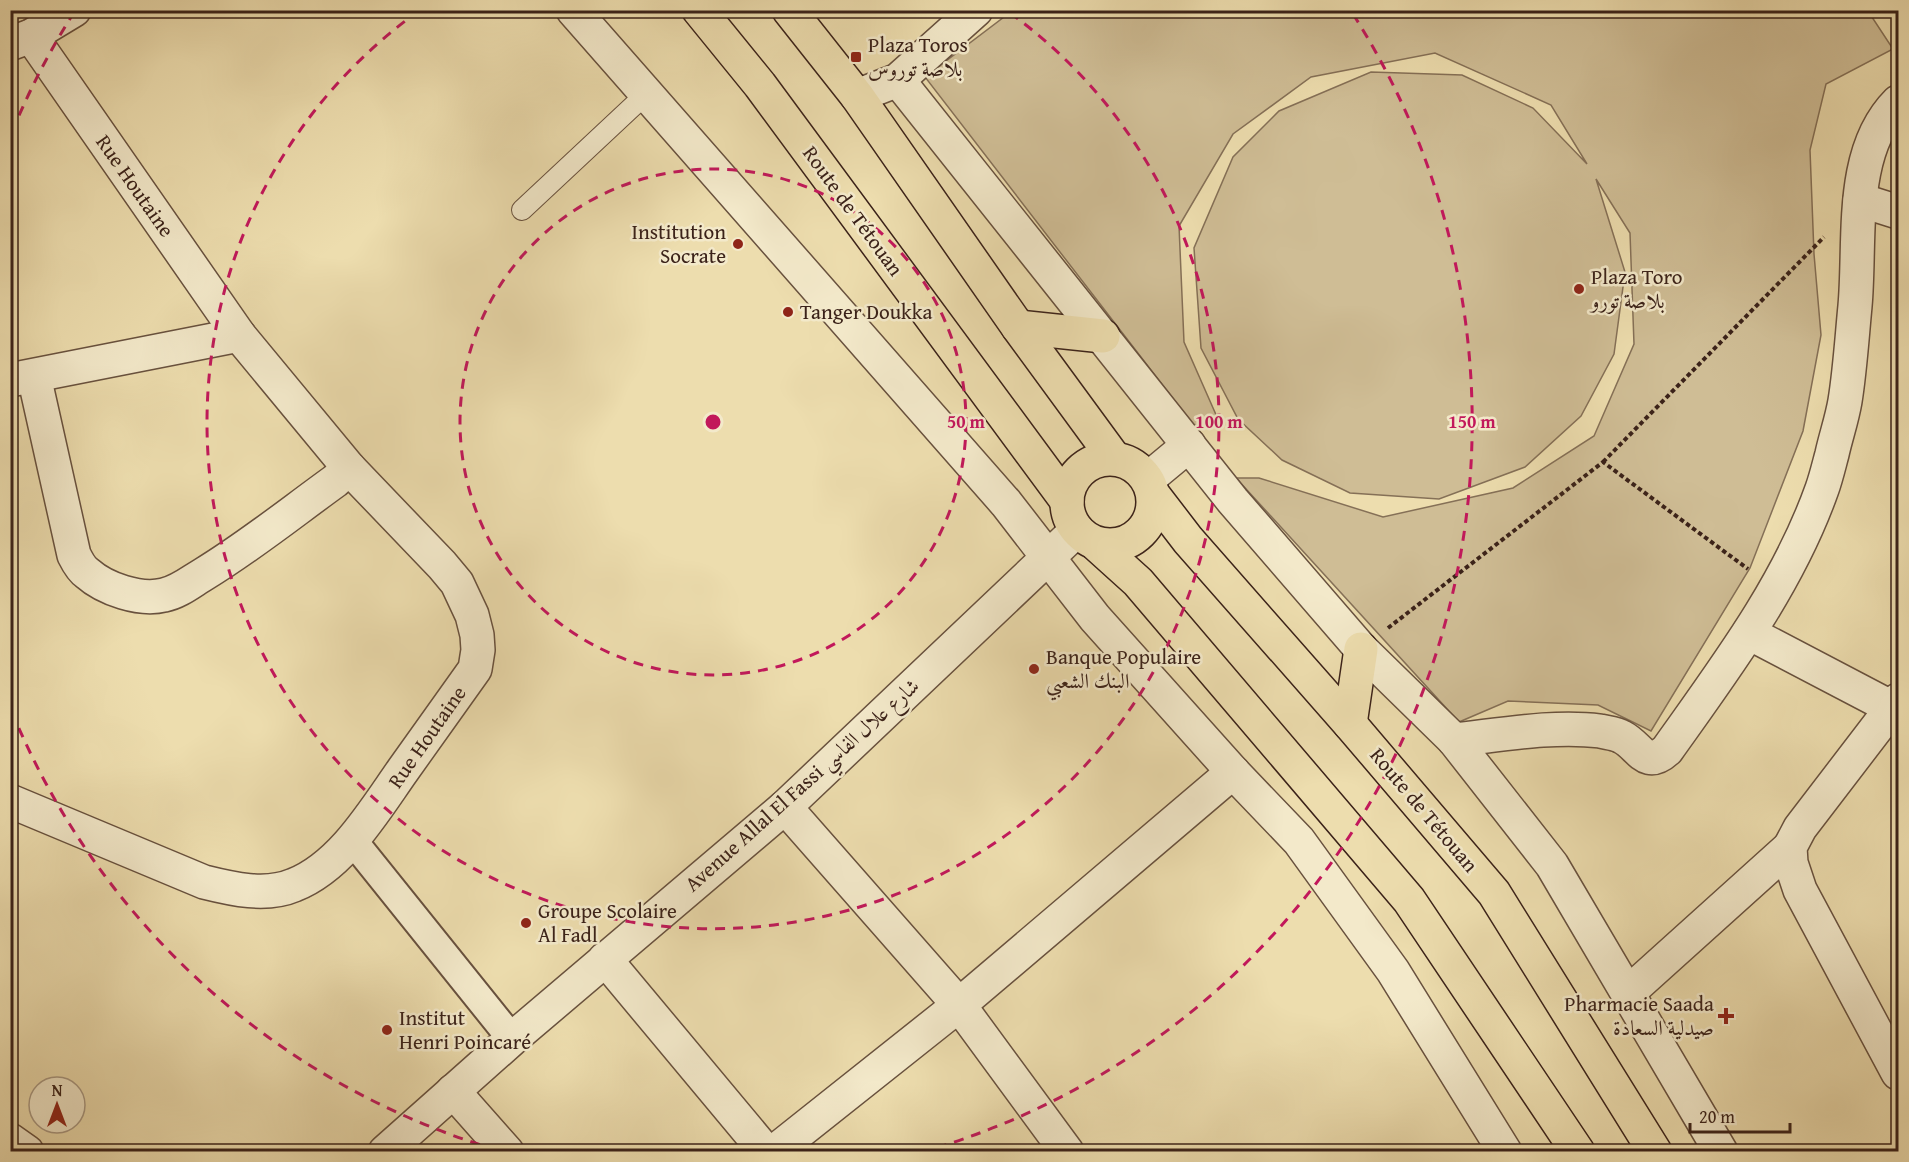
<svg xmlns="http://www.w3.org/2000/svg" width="1909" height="1162" viewBox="0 0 1909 1162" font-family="'Gentium Book Plus',Amiri,serif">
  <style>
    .green { fill: #cfbd95; stroke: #857057; stroke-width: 1.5 }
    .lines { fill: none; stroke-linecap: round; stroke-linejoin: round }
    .service-casing { stroke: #68513e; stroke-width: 22 }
    .pedestrian-casing { stroke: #68513e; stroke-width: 32 }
    .minor-casing { stroke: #68513e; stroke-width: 36 }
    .tertiary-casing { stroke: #68513e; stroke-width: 36 }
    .trunk-casing { stroke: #3b2219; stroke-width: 36 }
    .path { stroke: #3b2219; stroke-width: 4; stroke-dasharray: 4.5 3; stroke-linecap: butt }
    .service { stroke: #f3e9ca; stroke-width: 20 }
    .pedestrian { stroke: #f3e9ca; stroke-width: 28 }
    .minor { stroke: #f3e9ca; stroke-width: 33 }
    .tertiary { stroke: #f3e9ca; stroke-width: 33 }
    .trunk { stroke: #edddae; stroke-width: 33 }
    .ring { fill: none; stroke: #c2185b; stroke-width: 3; stroke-dasharray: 10 8 }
    .poi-dot { fill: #8f2418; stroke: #f3e9ca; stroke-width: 2 }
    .labels { text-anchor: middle; stroke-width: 5; stroke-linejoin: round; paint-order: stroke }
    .poi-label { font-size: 21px; fill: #3b2219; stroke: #f3e9ca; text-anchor: start }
    .street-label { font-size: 21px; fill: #3b2219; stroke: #f3e9ca }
    .centre { fill: #c2185b; stroke: #f3e9ca; stroke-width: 3 }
    .ring-label { font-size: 18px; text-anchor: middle; font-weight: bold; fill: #c2185b; stroke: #f3e9ca; stroke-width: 5; stroke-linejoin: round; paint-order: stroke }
  </style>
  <rect width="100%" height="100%" fill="#edddae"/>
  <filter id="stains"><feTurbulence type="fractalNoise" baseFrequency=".00333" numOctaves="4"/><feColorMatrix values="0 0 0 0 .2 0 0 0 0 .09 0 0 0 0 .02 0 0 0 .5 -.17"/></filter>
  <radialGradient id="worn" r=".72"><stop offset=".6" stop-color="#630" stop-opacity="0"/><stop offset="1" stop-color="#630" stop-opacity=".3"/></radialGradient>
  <!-- green -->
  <path class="green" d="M1012,11H1868L1893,49L1826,84L1810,150L1814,254L1821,335L1803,431L1750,568L1651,731L1598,705L1508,701L1459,722L1236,478H1259L1383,517L1513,488L1594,436L1634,344L1630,233L1596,179L1625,272L1614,354L1581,416L1525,467L1439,499L1350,493L1282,460L1238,419L1201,348L1194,248L1233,157L1279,111L1371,72L1462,75L1533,108L1587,164L1551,105L1435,53L1311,77L1233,134L1179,226L1184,342L1217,417L1198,431L925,77Z"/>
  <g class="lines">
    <defs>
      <path id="service" d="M522,210L646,94"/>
      <path id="pedestrian" d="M353,841L512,1039"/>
      <g id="minor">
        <path d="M573,10L1006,503L1095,618L1233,772L1299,841L1393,971L1505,1152"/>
        <path d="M12,43L31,36L74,10"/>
        <path d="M898,80L1233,501L1361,649L1454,740L1552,865L1721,1152"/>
        <path d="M857,96L898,80L976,10"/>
        <path d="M1860,200L1898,212"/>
        <path d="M34,376L74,555C77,561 81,569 87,573C105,589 140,601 164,595C179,592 192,581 204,574C250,546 292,512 335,481L349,468"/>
        <path d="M10,380L239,335"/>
        <path d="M1148,479L1189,445"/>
        <path d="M1749,633L1898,711"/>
        <path d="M1898,700L1800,828L1790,847L1791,863L1800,890L1898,1073"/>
        <path d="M1454,740C1500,735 1554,725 1600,731C1608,733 1615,733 1622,737C1640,746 1645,770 1667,750C1726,667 1788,585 1822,489C1826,478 1829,465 1832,454C1836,436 1842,419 1845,401C1850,370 1852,337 1855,306C1861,240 1848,152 1898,102"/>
        <path d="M10,801L204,882C232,889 266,897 294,885C342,866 374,811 403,770C427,736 451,703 475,669L478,650L477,635L472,615L457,583L442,565L349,468L239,335L31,36"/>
        <path d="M785,807L959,1005L1067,1152"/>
        <path d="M605,959L766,1152"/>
        <path d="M1628,993L1790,847"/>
        <path d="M453,1091L507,1152"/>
        <path d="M10,1140L27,1152"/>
        <path d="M774,1152L959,1005L1233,772"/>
      </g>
      <path id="tertiary" d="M385,1152L512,1039L785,807L1077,530"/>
      <g id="trunk">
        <path d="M699,10L760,85L1067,501"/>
        <path d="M789,10L857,96L1018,327L1114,458"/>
        <path d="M1018,327L1103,336"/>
        <circle cx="1110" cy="502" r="43"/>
        <path d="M1155,497L1188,540L1350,724L1494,893L1655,1152"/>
        <path d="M1097,545L1138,582L1409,900L1578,1152"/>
        <path d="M1350,724L1361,649"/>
      </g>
    </defs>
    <!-- service casing -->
    <use href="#service" class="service-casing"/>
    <!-- pedestrian casing -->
    <use href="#pedestrian" class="pedestrian-casing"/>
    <!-- minor casing -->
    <use href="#minor" class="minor-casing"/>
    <!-- tertiary casing -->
    <use href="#tertiary" class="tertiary-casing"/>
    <!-- trunk casing -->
    <use href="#trunk" class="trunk-casing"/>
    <!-- path -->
    <g class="path">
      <path d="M1603,462L1824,237"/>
      <path d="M1388,628L1603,462L1748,569"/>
    </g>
    <!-- service -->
    <use href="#service" class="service"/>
    <!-- pedestrian -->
    <use href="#pedestrian" class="pedestrian"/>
    <!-- minor -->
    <use href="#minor" class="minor"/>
    <!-- tertiary -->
    <use href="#tertiary" class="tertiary"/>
    <!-- trunk -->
    <use href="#trunk" class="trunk"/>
  </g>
  <!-- distance rings -->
  <g class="ring">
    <circle cx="713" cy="422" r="253"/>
    <path d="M1010 13A506 506 0 1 1 416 13"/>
    <path d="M497 1150A759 759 0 0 1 12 712M12 132A759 759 0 0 1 73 14M1353 14A759 759 0 0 1 929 1150"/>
  </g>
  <!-- markers -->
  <g class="poi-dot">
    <rect x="850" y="51" width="12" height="12" rx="3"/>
    <circle cx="738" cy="244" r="6"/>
    <circle cx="1579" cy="289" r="6"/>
    <circle cx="788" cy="312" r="6"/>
    <circle cx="1034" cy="669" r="6"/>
    <circle cx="526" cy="923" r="6"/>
    <path d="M1723 1007h6v6h6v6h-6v6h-6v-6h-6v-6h6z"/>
    <circle cx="387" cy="1030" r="6"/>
  </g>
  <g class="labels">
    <!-- poi labels -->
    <g class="poi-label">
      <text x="868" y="52">Plaza Toros<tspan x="868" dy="24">بلاصة توروس</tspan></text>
      <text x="726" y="239" text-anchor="end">Institution<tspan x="726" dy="24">Socrate</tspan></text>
      <text x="1591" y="284">Plaza Toro<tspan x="1591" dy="24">بلاصة تورو</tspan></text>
      <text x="800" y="319">Tanger Doukka</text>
      <text x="1046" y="664">Banque Populaire<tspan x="1046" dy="24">البنك الشعبي</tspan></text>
      <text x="538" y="918">Groupe Scolaire<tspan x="538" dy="24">Al Fadl</tspan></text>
      <text x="1714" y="1011" text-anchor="end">Pharmacie Saada<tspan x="1714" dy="24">صيدلية السعادة</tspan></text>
      <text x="399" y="1025">Institut<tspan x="399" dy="24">Henri Poincaré</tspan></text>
    </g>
    <!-- street labels -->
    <g class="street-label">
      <text transform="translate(135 186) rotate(55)" y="7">Rue Houtaine</text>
      <text transform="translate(853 211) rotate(54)" y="7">Route de Tétouan</text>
      <text transform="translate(427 737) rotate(-55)" y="7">Rue Houtaine</text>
      <text transform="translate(802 785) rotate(-42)" y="7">Avenue Allal El Fassi شارع علال الفاسي</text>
      <text transform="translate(1424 810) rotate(50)" y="7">Route de Tétouan</text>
    </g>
  </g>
  <circle cx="713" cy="422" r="9" class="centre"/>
  <g class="ring-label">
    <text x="966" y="428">50 m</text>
    <text x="1219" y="428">100 m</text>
    <text x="1472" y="428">150 m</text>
  </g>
  <!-- margin -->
  <rect width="1909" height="1162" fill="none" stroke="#edddae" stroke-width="36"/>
  <rect x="12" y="12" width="1885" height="1138" fill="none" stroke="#3b2219" stroke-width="3"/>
  <rect x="18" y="18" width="1873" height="1126" fill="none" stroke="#3b2219" stroke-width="1.5"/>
  <!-- north arrow -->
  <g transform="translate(57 1105)"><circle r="28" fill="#f3e9ca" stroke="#a99983" stroke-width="1.5"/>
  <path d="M0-4.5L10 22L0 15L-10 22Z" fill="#8f2418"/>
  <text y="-9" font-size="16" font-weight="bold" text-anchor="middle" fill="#3b2219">N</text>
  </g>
  <!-- scale -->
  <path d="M1690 1123v9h100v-9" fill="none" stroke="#3b2219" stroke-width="3"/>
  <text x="1699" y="1123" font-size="18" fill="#3b2219" stroke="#f3e9ca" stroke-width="4.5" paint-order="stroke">20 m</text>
  <rect width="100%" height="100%" filter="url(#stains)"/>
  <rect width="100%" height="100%" fill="url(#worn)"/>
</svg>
